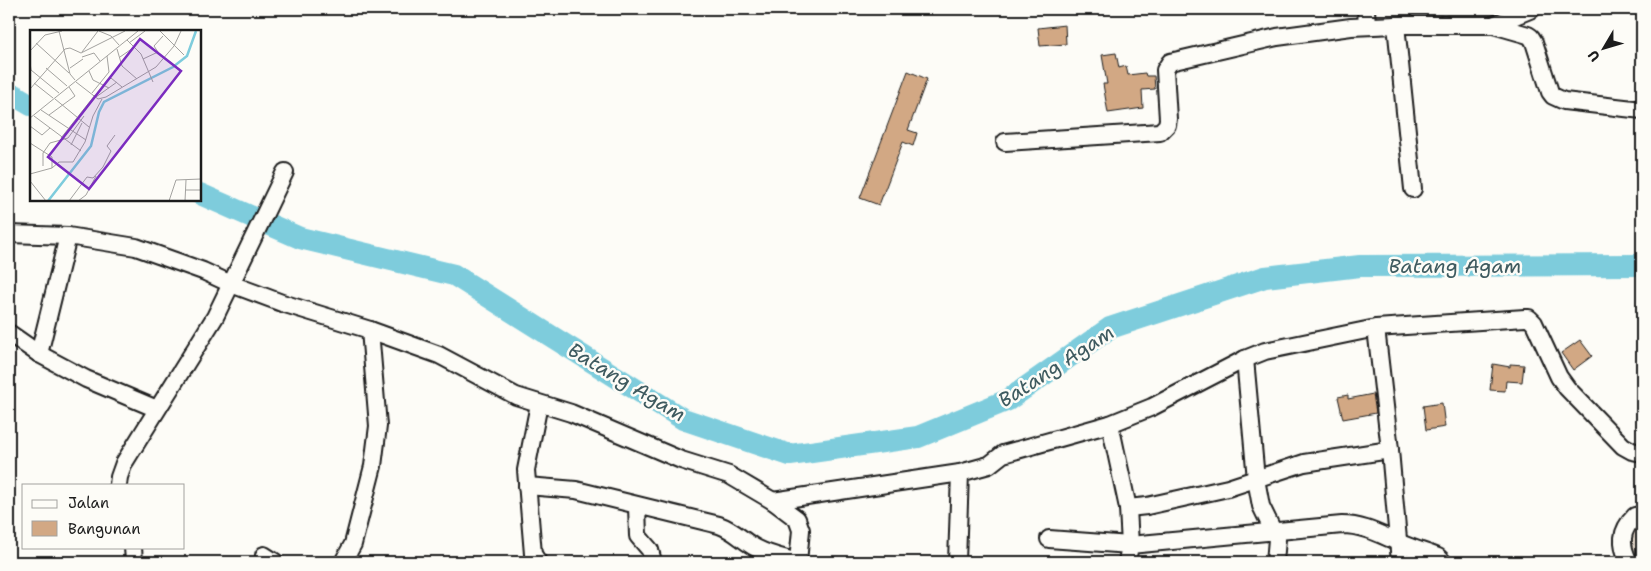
<svg xmlns="http://www.w3.org/2000/svg" width="1651" height="571" viewBox="0 0 1651 571" font-family="'Shantell Sans',sans-serif">
  <style>
    .built { fill: #f0e3d4 }
    .lines { fill: none; stroke-linecap: round; stroke-linejoin: round }
    .river { stroke: #7eccdc; stroke-width: 22 }
    .building { fill: #d2a884; stroke: #1c1c1c }
    .minor-casing { stroke: #1c1c1c; stroke-width: 20 }
    .minor { stroke: #fdfcf7; stroke-width: 16 }
    .labels { text-anchor: middle; stroke-width: 5; stroke-linejoin: round; paint-order: stroke }
    .water-label { font-size: 20px; font-style: italic; fill: #3e5a5f; stroke: #fdfcf7 }
    .inset-river { fill: none; stroke: #7eccdc; stroke-width: 2.5 }
    .inset-road { fill: none; stroke: #a3a29f; stroke-width: 1 }
    .view { fill: #7b2cbf; fill-opacity: 0.15; stroke: #7b2cbf; stroke-width: 2.5 }
    .inset-edge { fill: none; stroke: #1c1c1c; stroke-width: 2.5 }
  </style>
  <rect width="100%" height="100%" fill="#fdfcf7"/>
  <filter id="ink" filterUnits="userSpaceOnUse"><feTurbulence type="fractalNoise" baseFrequency=".02" numOctaves="2"/><feDisplacementMap in="SourceGraphic" scale="10" xChannelSelector="R" yChannelSelector="G"/><feConvolveMatrix kernelMatrix="1 2 1 2 8 2 1 2 1" color-interpolation-filters="sRGB"/></filter>
  <g filter="url(#ink)">
    <!-- built -->
    <path class="built" d="M1642,522V562H1633L1629,530Z"/>
    <g class="lines">
      <!-- river -->
      <g class="river">
        <path d="M9,95L16,96L31,105"/>
        <path d="M200,194L300,238L454,275L683,419L790,455L918,437L1008,400L1110,328L1265,277L1360,266L1642,265"/>
      </g>
    </g>
    <!-- building -->
    <g class="building">
      <path d="M1065,25L1066,44L1040,46L1038,28Z"/>
      <path d="M1116,53L1119,68L1126,66L1128,75L1145,73L1146,76H1154L1155,89L1142,90L1143,108L1108,113L1103,84H1107L1102,55Z"/>
      <path d="M908,71L927,79L908,130L917,133L913,146L903,142L879,205L860,198Z"/>
      <path d="M1580,340L1592,356L1573,370L1561,353Z"/>
      <path d="M1493,364L1510,367V364L1524,365L1522,382L1506,381L1505,391L1490,390Z"/>
      <path d="M1373,394L1376,413L1343,419L1338,397L1348,395V399Z"/>
      <path d="M1442,403L1445,427L1426,430L1423,406Z"/>
    </g>
    <g class="lines">
      <defs>
        <g id="minor">
          <path d="M1366,9L1367,26"/>
          <path d="M1396,25L1413,189"/>
          <path d="M1493,25L1532,9"/>
          <path d="M1005,142L1160,132L1167,125L1168,119L1165,70L1170,62L1277,37L1351,27L1396,25H1493L1528,35L1531,37L1534,42L1550,92L1553,96L1564,101L1642,110"/>
          <path d="M9,234L68,236L136,247L203,271L231,284L282,303L370,330L439,355L516,396L571,413L681,460L729,475L773,501L797,519L801,530L798,562"/>
          <path d="M1376,328L1390,450L1400,562"/>
          <path d="M9,333L39,354L86,379L157,409"/>
          <path d="M39,354L68,236"/>
          <path d="M1245,359L1256,479L1261,506L1277,539L1275,562"/>
          <path d="M1110,424L1128,508L1130,545L1127,562"/>
          <path d="M118,485L119,477L124,463L215,317L285,172"/>
          <path d="M527,486L576,490L719,525C734,530 743,541 756,548C769,555 784,558 798,562"/>
          <path d="M773,501L960,473L989,465L1003,454L1110,424L1152,407L1245,359L1265,351L1376,328L1525,318H1529L1534,323L1559,377L1567,388L1623,446L1632,451L1642,453"/>
          <path d="M637,506L638,536L650,550L653,562"/>
          <path d="M1128,508L1147,506L1228,488L1304,463L1390,450"/>
          <path d="M1049,539L1130,545L1342,525C1363,525 1379,534 1398,542C1411,548 1425,552 1438,557L1443,562"/>
          <path d="M133,547L134,562"/>
          <path d="M264,555L275,562"/>
          <path d="M343,562L353,544L373,466L378,426L370,330"/>
          <path d="M538,562L533,554L526,470L539,404"/>
          <path d="M957,562L960,473"/>
          <path d="M1629,562C1620,544 1620,531 1635,516L1642,515"/>
        </g>
      </defs>
      <!-- minor casing -->
      <use href="#minor" class="minor-casing"/>
      <!-- minor -->
      <use href="#minor" class="minor"/>
    </g>
  </g>
  <g class="labels">
    <!-- water labels -->
    <g class="water-label">
      <text x="1455" y="273">Batang Agam</text>
      <text transform="translate(1056 366) rotate(-33)" y="7">Batang Agam</text>
      <text transform="translate(627 382) rotate(31)" y="7">Batang Agam</text>
    </g>
  </g>
  <!-- overview -->
  <g transform="translate(30 30)">
    <rect width="171" height="171" fill="#fdfcf7"/>
    <path class="inset-river" d="M18,171L61,116L69,82L74,72L143,37L157,26L166,1"/>
    <path class="inset-road" d="M29,1L40,44L45,50M69,1L81,6L89,15M130,1L154,25M97,10L111,24L123,52M6,13L39,43M99,13L115,1M87,19L92,36L107,49M0,21L15,5L32,1M52,22L68,1M52,27L64,23L70,31M90,27L103,18M113,29L128,22L124,16L133,6M0,32L1,40L29,63M16,38L37,56M40,38L53,29M59,41L63,50L79,58M46,52L68,69L76,67L126,37L144,16L151,1M4,53L23,68M73,55L81,48L92,57M0,59L35,19L40,18L51,23L95,1M62,63L79,42L77,26M66,67L87,52M25,69L59,97M11,80L56,110M19,85L45,66L39,57M4,86L51,121M0,88L108,1M0,96L12,105L20,98M31,108L65,65M0,113L22,127V138M41,115L52,93M13,136V123L20,113L38,108L54,86M0,144L22,138L29,132H43L55,112L63,86L72,69M0,151L16,171M156,160H171M39,171L57,147L63,148L73,137L81,121L77,116L85,105M48,171L56,165L66,146M139,171L146,150L171,149M155,171L156,150"/>
    <path class="view" d="M110,9L151,41L59,159L18,127Z"/>
    <rect width="171" height="171" class="inset-edge"/>
  </g>
  <!-- margin -->
  <rect width="1651" height="571" fill="none" stroke="#fdfcf7" stroke-width="30"/>
  <rect x="15" y="15" width="1621" height="541" fill="none" stroke="#1c1c1c" stroke-width="2" filter="url(#ink)"/>
  <!-- legend -->
  <rect x="22" y="484" width="162" height="65" fill="#fdfcf7" stroke="#a3a29f"/>
  <rect x="32" y="500" width="25" height="8" fill="#fdfcf7" stroke="#a3a29f"/>
  <text x="68" y="508" font-size="15" fill="#1c1c1c">Jalan</text>
  <rect x="32" y="521" width="25" height="15" fill="#d2a884" stroke="#a3a29f"/>
  <text x="68" y="534" font-size="15" fill="#1c1c1c">Bangunan</text>
  <!-- north arrow -->
  <g transform="translate(1604 48) rotate(232)" stroke="#fdfcf7" stroke-width="4" paint-order="stroke">
  <path d="M0-4L9 19L0 12L-9 19Z" fill="#1c1c1c"/>
  <text y="-8" font-size="14" font-weight="bold" text-anchor="middle" fill="#1c1c1c">U</text>
  </g>
</svg>
